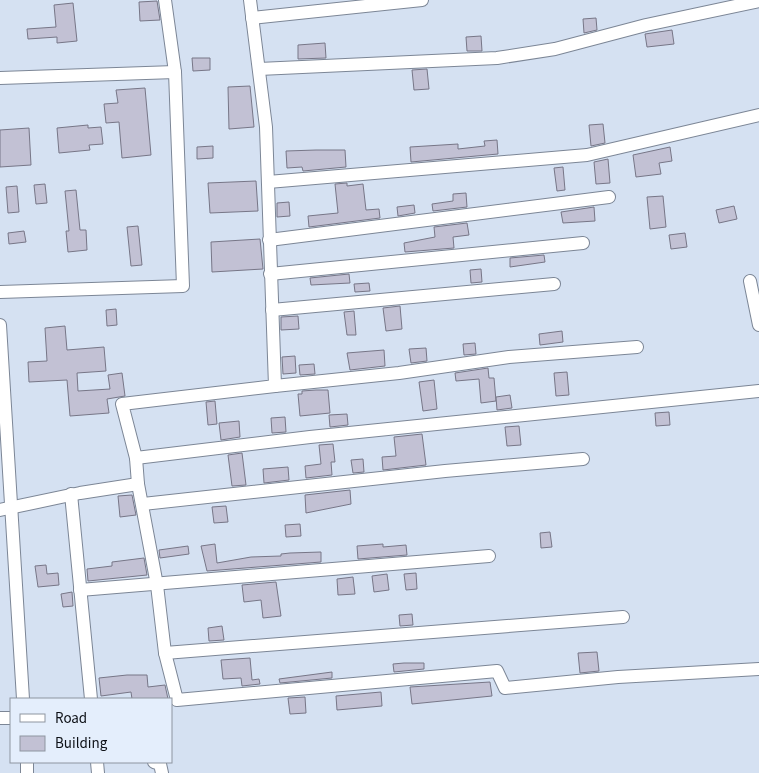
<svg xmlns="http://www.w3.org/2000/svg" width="759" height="773" viewBox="0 0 759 773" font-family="'Source Sans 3',sans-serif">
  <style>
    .building { fill: #c2c1d4; stroke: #777687 }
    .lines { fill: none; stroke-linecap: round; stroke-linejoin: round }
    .minor-casing { stroke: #7c8696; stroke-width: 14 }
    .minor { stroke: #fff; stroke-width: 12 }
  </style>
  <rect width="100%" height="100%" fill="#d5e1f2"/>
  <!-- building -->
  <g class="building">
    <path d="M157,1L160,20L140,21L139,2Z"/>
    <path d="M73,3L77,41L57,43V37L28,39L27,29L56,27L54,5Z"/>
    <path d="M596,18L597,30L584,33L583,19Z"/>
    <path d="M672,30L674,44L647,47L645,34Z"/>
    <path d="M481,36L482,51H467L466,37Z"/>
    <path d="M325,43L326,58L298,59V45Z"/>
    <path d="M192,58H210V70L193,71Z"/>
    <path d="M427,69L429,89L414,90L412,70Z"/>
    <path d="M250,86L254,127L229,129L228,87Z"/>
    <path d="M145,88L151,155L122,158L119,122L106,123L104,104L118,103L116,90Z"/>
    <path d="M603,124L605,143L591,146L589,125Z"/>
    <path d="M88,125V128L101,127L103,144L89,145L90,150L59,153L57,128Z"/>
    <path d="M29,128L31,165L0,167V130Z"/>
    <path d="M497,140L498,154L411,162L410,147L458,144V149L485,146L484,141Z"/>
    <path d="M213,146V158L197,159V147Z"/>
    <path d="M670,147L672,161L659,163L661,174L636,177L633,155Z"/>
    <path d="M316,150H345L346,167L303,171L302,167L287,168L286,151Z"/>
    <path d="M608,159L610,183L596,184L594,162Z"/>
    <path d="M563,167L565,190L557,191L554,168Z"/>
    <path d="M256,181L258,211L210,213L208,183Z"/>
    <path d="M347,183V186L363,184L366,210L379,209L380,218L309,227L308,216L338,213L335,184Z"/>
    <path d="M45,184L47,203L36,204L34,185Z"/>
    <path d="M17,186L19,212L8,213L6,187Z"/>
    <path d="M76,190L80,230H86L87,250L68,252L66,231H69L65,191Z"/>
    <path d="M466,193L467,207L433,211L432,204L453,201V194Z"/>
    <path d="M663,196L666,227L650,229L647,197Z"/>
    <path d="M289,202L290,216L277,217V203Z"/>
    <path d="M414,205L415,213L398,216L397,207Z"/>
    <path d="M734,206L737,219L719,223L716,210Z"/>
    <path d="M594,207L595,221L563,223L561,212Z"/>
    <path d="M467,223L469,235L453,237L454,248L405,252L404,243L435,237L434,227Z"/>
    <path d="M138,226L142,265L131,266L127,227Z"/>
    <path d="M24,231L26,242L9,244L8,233Z"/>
    <path d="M685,233L687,247L671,249L669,235Z"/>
    <path d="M260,239L263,269L212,272L211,242Z"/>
    <path d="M544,255L545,262L510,267V258Z"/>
    <path d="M481,269L482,282L471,283L470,270Z"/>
    <path d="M349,274L350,283L311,285L310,278Z"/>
    <path d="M369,283L370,291L355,292L354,284Z"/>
    <path d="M400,306L402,329L386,331L383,308Z"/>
    <path d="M116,309L117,325L107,326L106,310Z"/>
    <path d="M354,311L356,335H347L344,312Z"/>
    <path d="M298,316L299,329L281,330V317Z"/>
    <path d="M65,326L67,350L104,347L106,371L77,373L78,391L110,389L108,375L122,373L125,396L107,399L109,413L70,416L67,380L29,382L28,362L47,361L45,328Z"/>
    <path d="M562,331L563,342L540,345L539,334Z"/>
    <path d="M475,343L476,354L464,355L463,344Z"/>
    <path d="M426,348L427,361L411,363L409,349Z"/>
    <path d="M384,350L385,366L350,370L347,353Z"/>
    <path d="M295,356L296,373L283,374L282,357Z"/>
    <path d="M314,364L315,374L300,375L299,365Z"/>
    <path d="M488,368L489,378H494L496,401L481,403L479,379L456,381L455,373Z"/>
    <path d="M567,372L569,395L556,396L554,373Z"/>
    <path d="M434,380L437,409L423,411L419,382Z"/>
    <path d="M316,390H328L330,413L300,416L298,394H302V391Z"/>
    <path d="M510,395L512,408L497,410L496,397Z"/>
    <path d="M215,401L217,424L208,425L206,402Z"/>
    <path d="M669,412L670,425L656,426L655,413Z"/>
    <path d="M347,414L348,425L330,427L329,415Z"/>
    <path d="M285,417L286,432L272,433L271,418Z"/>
    <path d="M239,421L240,437L221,440L219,423Z"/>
    <path d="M519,426L521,445L507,446L505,427Z"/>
    <path d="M422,434L426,465L383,470L382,457L396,456L394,437Z"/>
    <path d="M333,444L335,462H331L332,475L306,478L305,466L321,464L319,445Z"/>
    <path d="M242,453L246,485L232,486L228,455Z"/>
    <path d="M363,459L364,472L353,473L351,460Z"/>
    <path d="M288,467L289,480L264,483L263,469Z"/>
    <path d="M350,490L351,504L306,513L305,495Z"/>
    <path d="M132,495L136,515L120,517L118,496Z"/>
    <path d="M226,506L228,522L214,523L212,507Z"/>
    <path d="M300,524L301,536L286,537L285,525Z"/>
    <path d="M550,532L552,547L541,548L540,533Z"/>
    <path d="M215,544L217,563L251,557L281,556V554L290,553L321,552V562L207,571L201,546Z"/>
    <path d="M383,544V547L406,545L407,555L358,559L357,546Z"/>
    <path d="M188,546L189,554L160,558L159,550Z"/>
    <path d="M144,558L147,575L88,581L87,569L112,566V562Z"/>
    <path d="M46,565L47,574L58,573L59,585L38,587L35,566Z"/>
    <path d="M416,573L417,589L406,590L404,574Z"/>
    <path d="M387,574L389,590L374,592L372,576Z"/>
    <path d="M353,577L355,594L338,595L337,579Z"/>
    <path d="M276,582L281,616L263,618L261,600L244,602L242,585Z"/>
    <path d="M72,592L73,606L63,607L61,594Z"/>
    <path d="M412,614L413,625L400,626L399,615Z"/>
    <path d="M222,626L224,640L209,641L208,628Z"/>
    <path d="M597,652L599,671L580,673L578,653Z"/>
    <path d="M250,658L252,680L259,679L260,684L242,686L241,678L223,679L221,660Z"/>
    <path d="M404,663H424V669L394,672L393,664Z"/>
    <path d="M332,672V678L280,683L279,679Z"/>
    <path d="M127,675H147L148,687L165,685L168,699H132L131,692L101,696L99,678Z"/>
    <path d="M490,682L492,696L412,704L410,687Z"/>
    <path d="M381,692L382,706L337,710L336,696Z"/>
    <path d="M305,697L306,713L290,714L288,698Z"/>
  </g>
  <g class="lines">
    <defs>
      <g id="minor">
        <path d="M165,0L175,72"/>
        <path d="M250,0L266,127L275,386L122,404L136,458L138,484L157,585L165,653L177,700L497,671L505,688L618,677L759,669"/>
        <path d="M252,18L422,0"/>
        <path d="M259,69L497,58L555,49L646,25L759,1"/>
        <path d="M0,78L175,72L183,286L0,292"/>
        <path d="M268,182L587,155L759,115"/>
        <path d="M269,240L609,197"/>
        <path d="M270,274L583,243"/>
        <path d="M750,281L759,325"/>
        <path d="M272,310L554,284"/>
        <path d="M0,325L23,699"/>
        <path d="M275,386L399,373L509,357L637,347"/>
        <path d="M136,458L310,437L759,391"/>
        <path d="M71,494L91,699"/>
        <path d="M143,504L445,471L583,459"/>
        <path d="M0,510L80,493L138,484"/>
        <path d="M80,590L489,556"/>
        <path d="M165,653L623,617"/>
        <path d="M0,718H11"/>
        <path d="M27,762V773"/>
        <path d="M97,762L98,773"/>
        <path d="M154,762L160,764L162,773"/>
      </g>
    </defs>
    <!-- minor casing -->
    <use href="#minor" class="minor-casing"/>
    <!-- minor -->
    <use href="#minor" class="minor"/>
  </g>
  <!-- legend -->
  <rect x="10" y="698" width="162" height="65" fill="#e4eefc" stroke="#8e95a0"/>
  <rect x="20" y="714" width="25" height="8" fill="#ffffff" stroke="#8e95a0"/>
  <text x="55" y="723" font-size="15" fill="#0d1016">Road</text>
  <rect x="20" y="736" width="25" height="15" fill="#c2c1d4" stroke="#8e95a0"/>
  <text x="55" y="748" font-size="15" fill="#0d1016">Building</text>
</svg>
